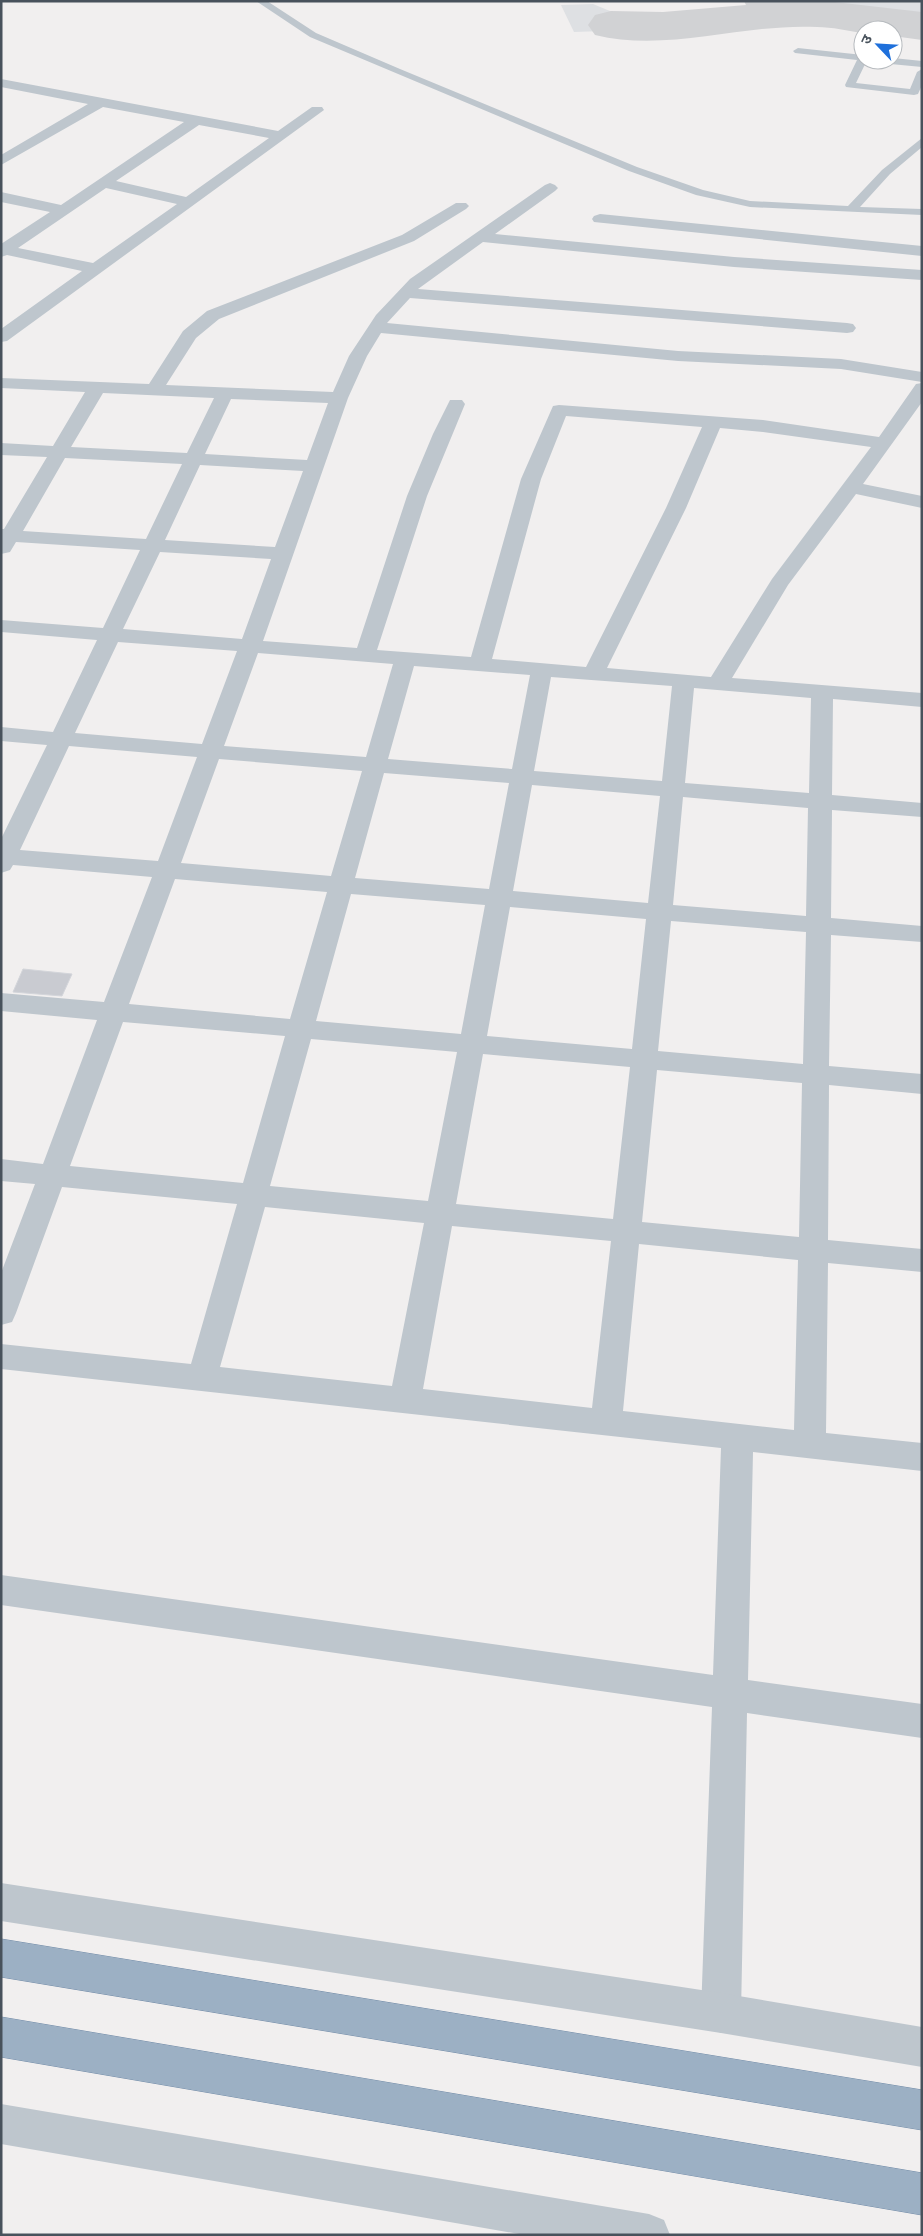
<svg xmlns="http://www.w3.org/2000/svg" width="923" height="2236" viewBox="0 0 923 2236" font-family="Manrope,'Noto Sans Devanagari',sans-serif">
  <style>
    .airport { fill: #dee0e3 }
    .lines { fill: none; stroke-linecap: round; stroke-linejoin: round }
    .taxiway { fill: #d1d2d4; fill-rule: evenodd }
    .building { fill: #c9cbd1; stroke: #d3d5da }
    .trunk-casing { stroke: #738ca8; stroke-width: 1 }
    .service { fill: #bec6cd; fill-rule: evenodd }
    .minor { fill: #bec6cd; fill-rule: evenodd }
    .tertiary { fill: #bec6cd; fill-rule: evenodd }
    .trunk { fill: #9cb0c4; fill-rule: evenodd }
  </style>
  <rect width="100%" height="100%" fill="#f1efef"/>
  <!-- airport -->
  <g class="airport">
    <path d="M816,1H922V20L843,12L810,5Z"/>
    <path d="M593,4L622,16L604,31L574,32L561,5Z"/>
  </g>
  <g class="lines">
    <!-- taxiway -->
    <path class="taxiway" d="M744,1H826L922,12V40L893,36V30H863V33C848,31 832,27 817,27C744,23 668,53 595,35L588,25L595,15L611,11L663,12L746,5Z"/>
  </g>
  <!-- building -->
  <path class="building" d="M23,969L72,974L62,996L13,992Z"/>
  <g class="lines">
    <defs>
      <g id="trunk">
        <path d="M1,1939L922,2090V2130L1,1977Z"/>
        <path d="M1,2017L922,2173V2215L1,2057Z"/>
      </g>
    </defs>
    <!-- trunk casing -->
    <use href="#trunk" class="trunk-casing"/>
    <!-- service -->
    <g class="service">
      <path d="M256,1H267L316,33L400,69L637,167L703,190L750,201L848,206L882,170L922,138V147L890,174L860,207L922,209V215L750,207L696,195L629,171L310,37Z"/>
      <path d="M876,24H882V30H872Z"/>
      <path d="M798,48L863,55V60H867L856,83L910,89L917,72L922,69V85L918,94L914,95L846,87L845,85L857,60L795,53L793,51Z"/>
      <path d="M893,58L922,61V67L880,63L875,60Z"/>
    </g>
    <!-- minor -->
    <g class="minor">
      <path d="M1,79L278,131L312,107H322L324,110L7,341L1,342V329L82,271L7,255L1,257V244L50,212L1,202V192L61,205L184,122L103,107L1,165V155L88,104L1,87ZM199,125L269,138L186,197L116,181ZM106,188L177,204L93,263L18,248Z"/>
      <path d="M550,183L555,185L558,188L555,191L495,234L734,257L922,270V280L734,267L483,242L418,289L847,323L853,324L856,328L853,332L847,333L410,298L387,323L678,351L841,359L922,372V382L841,369L678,361L381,333L367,356L348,398L263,641L357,648L407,496L433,434L450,400H462L465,404L427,496L377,650L471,657L521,479L553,406L559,405L763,420L879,437L916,384L922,383V402L863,484L922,496V508L856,494L788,585L732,678L922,693V707L833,699L832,795L922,803V817L832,810L831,918L922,926V942L831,935L829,1066L922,1074V1094L829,1085L828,1240L922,1249V1272L828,1263L826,1433L922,1443V1471L753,1452L748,1680L922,1704V1738L747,1713L741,2013L735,2027L721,2033L707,2027L701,2013L712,1707L1,1605V1575L713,1675L721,1448L1,1369V1344L191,1364L237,1204L62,1187L16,1313L12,1322L1,1325V1273L35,1184L1,1181V1159L43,1164L97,1020L1,1011V993L104,1002L152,877L13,865L10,870L1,873V839L47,745L1,741V727L53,732L97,640L1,632V620L103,628L140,550L16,542L10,552L1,554V529H4L47,457L1,455V443L53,446L85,392L1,388V378L149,384L183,331L207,311L402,235L456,203H466L469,206L466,209L414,241L219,319L196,338L166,385L333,392L349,356L376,315L410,279L545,185ZM103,393L214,398L187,453L71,447ZM231,399L328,403L307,460L205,454ZM566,416L702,427L666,508L586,667L492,659L541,479ZM720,428L763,432L871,447L772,579L711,677L607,668L686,508ZM65,458L182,464L146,539L23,531ZM200,465L303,471L275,547L165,540ZM160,552L271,559L242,639L123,629ZM118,642L237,651L202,744L75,733ZM258,653L393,664L366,757L224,746ZM414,666L530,675L512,769L388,759ZM551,677L672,686L662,781L534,771ZM694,688L811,698L809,793L685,783ZM69,746L197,757L158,861L20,850ZM219,759L362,771L331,876L181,863ZM384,773L509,783L489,889L355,878ZM532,785L660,796L648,903L513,891ZM683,797L808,808L806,916L673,905ZM175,879L327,892L290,1019L129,1004ZM351,894L485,905L461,1034L316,1021ZM510,907L646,919L632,1049L487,1036ZM671,921L806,932L803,1064L658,1051ZM123,1022L285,1036L243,1183L70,1166ZM311,1039L457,1052L428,1201L270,1186ZM483,1054L630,1067L613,1219L456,1204ZM657,1070L802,1083L799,1237L642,1222ZM265,1207L424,1223L392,1386L220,1367ZM452,1226L611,1241L592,1408L423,1389ZM639,1244L798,1260L794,1430L623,1411Z"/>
      <path d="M600,214L922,246V256L594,222L592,219L594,216Z"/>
    </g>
    <!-- tertiary -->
    <g class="tertiary">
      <path d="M1,1883L721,1993L922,2027V2067L721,2033L1,1921Z"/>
      <path d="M1,2104L649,2214L664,2220L670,2235H525L1,2144Z"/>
    </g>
    <!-- trunk -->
    <use href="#trunk" class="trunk"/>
  </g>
  <!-- border -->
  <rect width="923" height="2236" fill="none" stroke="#48525c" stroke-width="5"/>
  <!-- north arrow -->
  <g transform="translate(878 45) rotate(295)"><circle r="24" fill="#ffffff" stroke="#b6babe"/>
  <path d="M0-4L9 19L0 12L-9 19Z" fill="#1f70db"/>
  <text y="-8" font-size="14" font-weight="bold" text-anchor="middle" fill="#48525c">उ</text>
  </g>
</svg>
